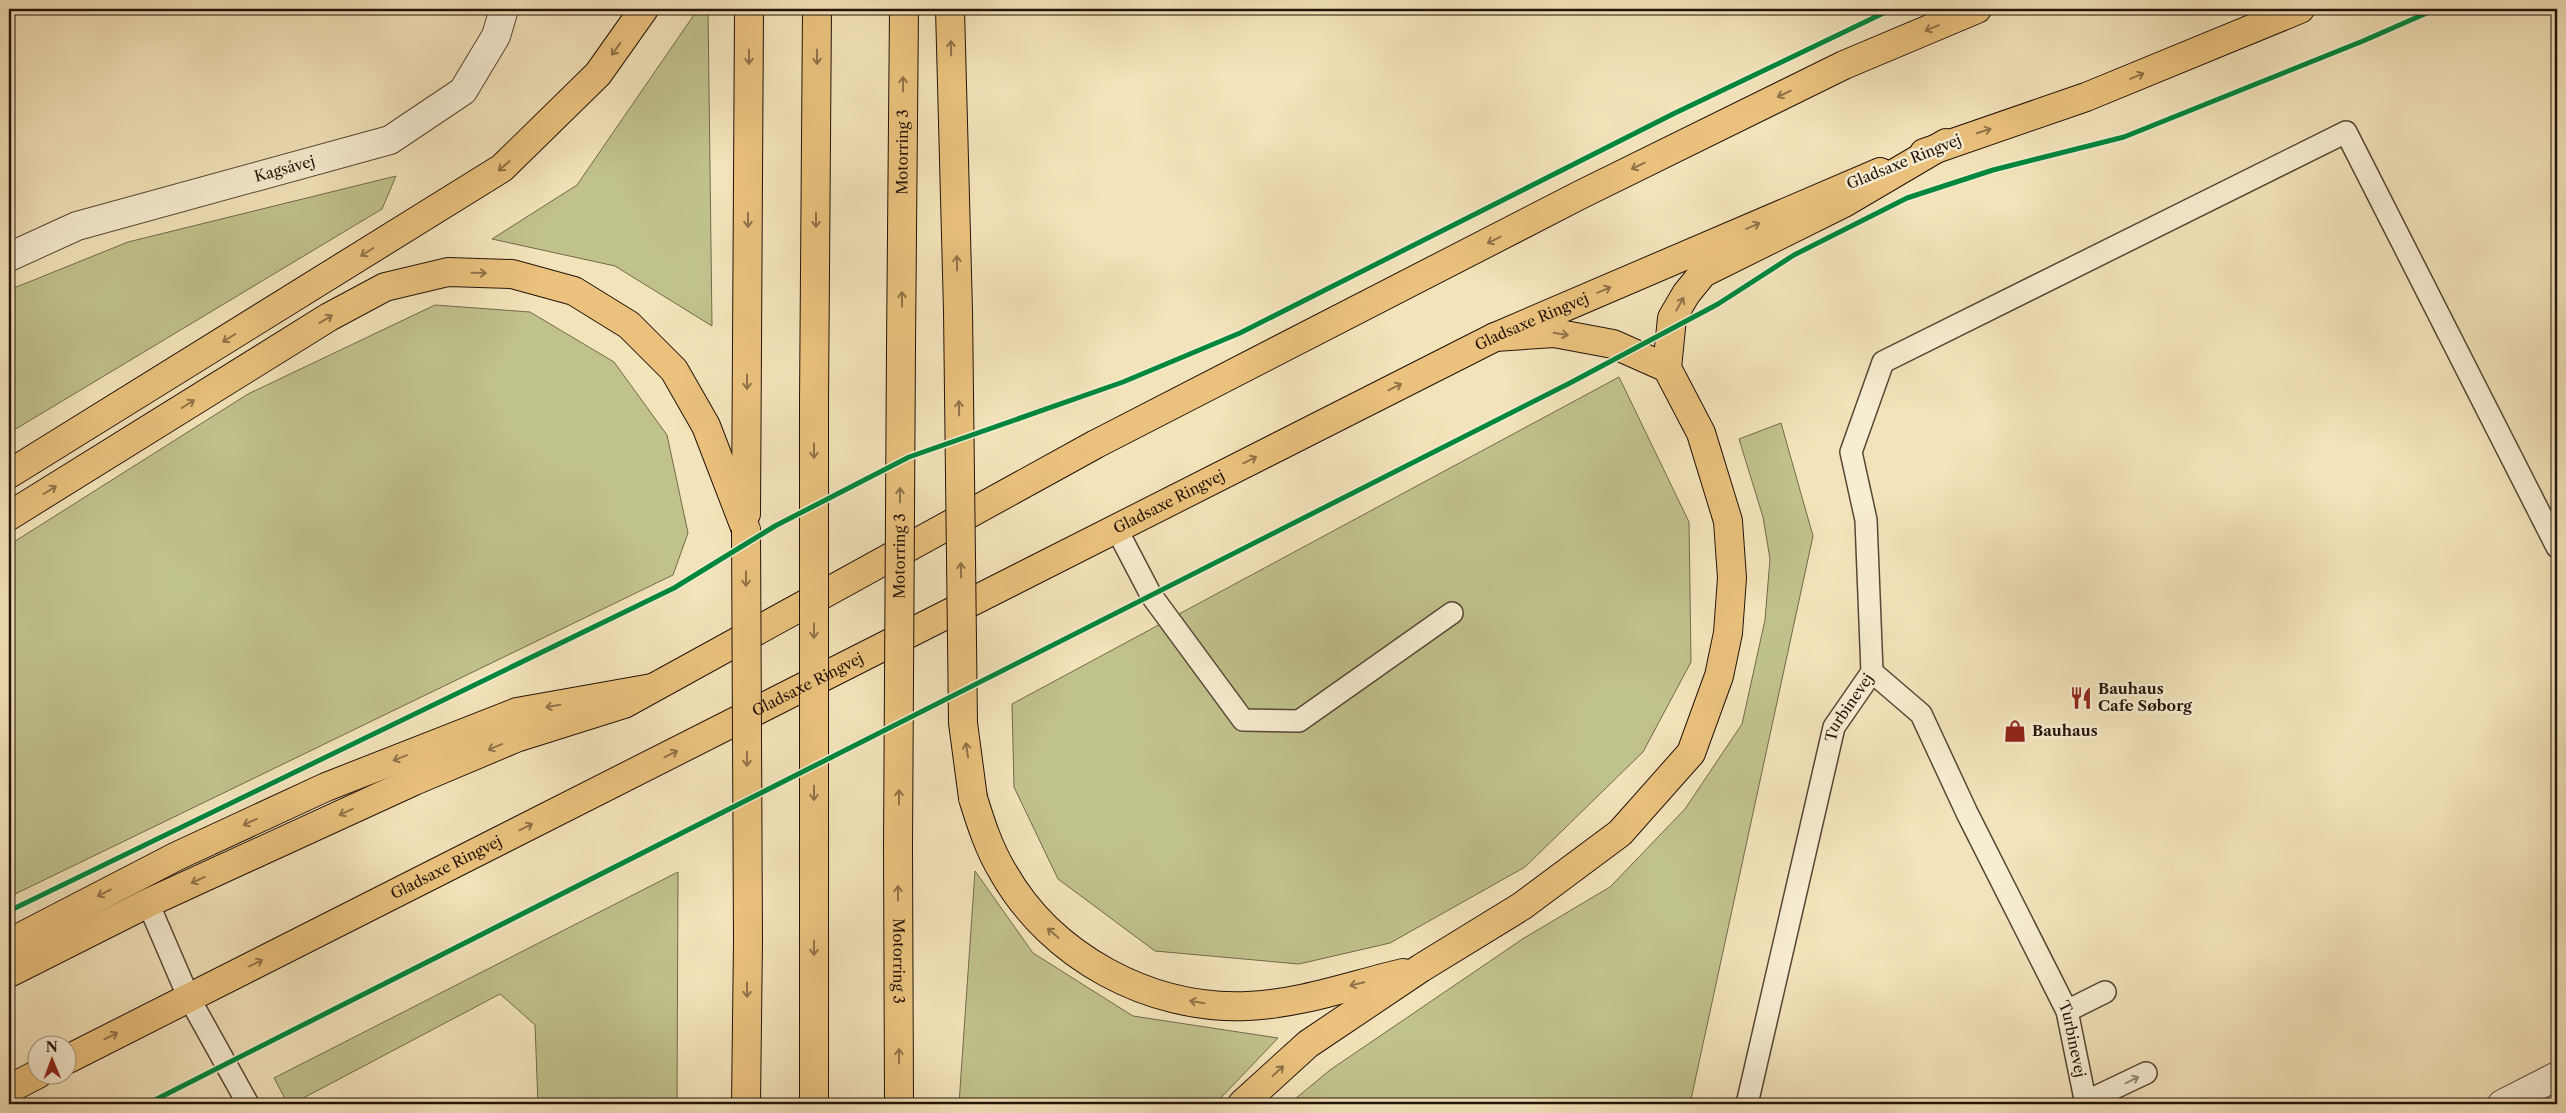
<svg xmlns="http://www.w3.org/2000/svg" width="2566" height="1113" viewBox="0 0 2566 1113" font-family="'Libre Caslon Text',serif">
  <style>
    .green { fill: #c0c28c; stroke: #726a4a }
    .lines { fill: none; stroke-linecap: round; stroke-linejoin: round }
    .service-casing { stroke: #574735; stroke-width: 24 }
    .minor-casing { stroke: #574735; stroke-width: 30 }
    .primary-casing { stroke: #231309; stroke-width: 30 }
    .motorway-casing { stroke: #231309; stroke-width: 30 }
    .service { stroke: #f7edd2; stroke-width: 21 }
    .minor { stroke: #f7edd2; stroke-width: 28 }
    .primary { stroke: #eac27d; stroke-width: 28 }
    .motorway { stroke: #eac27d; stroke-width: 28 }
    .motorway-bridge-casing { stroke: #231309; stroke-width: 30; stroke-linecap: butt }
    .motorway-bridge { stroke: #eac27d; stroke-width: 28 }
    .cycleway-casing { stroke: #f7edd2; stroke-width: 8 }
    .cycleway { stroke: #00873e; stroke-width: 5 }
    .oneway { stroke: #907349 }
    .oneway2 { stroke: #988b78 }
    .labels { text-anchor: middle; stroke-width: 5; stroke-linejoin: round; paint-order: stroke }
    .street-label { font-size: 15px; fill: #231309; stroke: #f7edd2 }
    .poi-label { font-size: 15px; font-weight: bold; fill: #231309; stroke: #f7edd2; text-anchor: start }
  </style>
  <rect width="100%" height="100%" fill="#f3e3ba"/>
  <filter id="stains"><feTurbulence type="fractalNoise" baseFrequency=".004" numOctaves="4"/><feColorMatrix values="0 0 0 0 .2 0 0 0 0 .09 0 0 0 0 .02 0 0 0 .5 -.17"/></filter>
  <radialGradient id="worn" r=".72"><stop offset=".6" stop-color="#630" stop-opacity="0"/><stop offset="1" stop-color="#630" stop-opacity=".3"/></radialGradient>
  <!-- green -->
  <g class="green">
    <path d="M698,9H708L712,326L615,266L492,239L577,185Z"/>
    <path d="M396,176L382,209L9,433V290L128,242Z"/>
    <path d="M435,305L530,312L614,362L667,435L688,533L673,575L9,897V545L248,394Z"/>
    <path d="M1619,377L1689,522L1691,662L1643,752L1525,867L1390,943L1299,964L1155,951L1058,879L1014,787L1012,704Z"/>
    <path d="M1781,423L1813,536L1690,1104H1289L1330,1070L1524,938L1610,887L1685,809L1742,724L1765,620L1770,559L1763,517L1739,439Z"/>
    <path d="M975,871L1033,953L1133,1016L1278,1038L1215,1104H959Z"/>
    <path d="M678,872L677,1104H538L535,1025L500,994L292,1104H288L274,1078Z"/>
  </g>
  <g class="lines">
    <defs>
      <g id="service">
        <path d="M1116,528L1151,595L1243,720L1299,721L1452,613"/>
        <path d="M1872,672L1866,520L1851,452L1883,362L2346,132L2557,547"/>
        <path d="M148,903L188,996L248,1104"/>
        <path d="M2067,1011L2105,992"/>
        <path d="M2085,1102L2146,1073"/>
        <path id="s1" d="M1747,1104L1834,727L1872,672L1921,714L1967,813L2067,1011L2086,1104"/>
      </g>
      <g id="minor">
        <path id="s2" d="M9,257L77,226L390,140L463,91L496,36L504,9"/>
        <path d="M2502,1104L2557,1076"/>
      </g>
      <g id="primary">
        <path d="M1924,153L2086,97L2300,9"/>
        <path d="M9,973L148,903L414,781L516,738L624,704L1096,444L1580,195L1844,65L1977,9"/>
        <path id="s3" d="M68,1059L1495,337L1880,172"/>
        <path d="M9,1089L38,1074"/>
      </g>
      <g id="motorway">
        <path d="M950,9L958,311"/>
        <path d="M1495,337L1554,333L1613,344L1667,368"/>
        <path id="s4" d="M901,347L904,9"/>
        <path d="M814,402L817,9"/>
        <path d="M9,474L502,168L598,74L644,9"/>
        <path d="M746,514L749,9"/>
        <path d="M9,516L329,317L385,287L448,272L512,274L574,291L629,325L674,370L706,426L746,530"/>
        <path d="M973,798C981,824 989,849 1003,872C1051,957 1150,1010 1247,1006C1300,1004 1352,985 1403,973"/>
        <path id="s5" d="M898,846L899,1104"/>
        <path d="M9,943L177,856L326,787L517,712L652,688"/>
        <path d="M746,1104L748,941"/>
        <path d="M814,1104V900"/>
        <path d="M1242,1104L1308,1044L1421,968L1522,906L1620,833L1691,753L1719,676L1728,633L1732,578L1728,521L1701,433L1667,368L1672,318L1686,294L1703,273L1844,203L1946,143"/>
      </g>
    </defs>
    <!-- service casing -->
    <use href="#service" class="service-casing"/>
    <!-- minor casing -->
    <use href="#minor" class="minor-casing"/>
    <!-- primary casing -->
    <use href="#primary" class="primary-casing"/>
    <!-- motorway casing -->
    <use href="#motorway" class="motorway-casing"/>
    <!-- service -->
    <use href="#service" class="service"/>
    <!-- minor -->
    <use href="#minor" class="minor"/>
    <!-- primary -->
    <use href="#primary" class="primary"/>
    <!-- motorway -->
    <use href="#motorway" class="motorway"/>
    <defs>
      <g id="motorway-bridge">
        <path d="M958,311L963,723L973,798"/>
        <path d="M746,530L748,941"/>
        <path id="s6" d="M898,846L901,347"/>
        <path d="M814,900V402"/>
      </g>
    </defs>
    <!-- motorway-bridge casing -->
    <use href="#motorway-bridge" class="motorway-bridge-casing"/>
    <!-- motorway-bridge -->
    <use href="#motorway-bridge" class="motorway-bridge"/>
    <defs>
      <g id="cycleway">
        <path d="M9,911L674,588L775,526L909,457L1123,382L1240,333L1673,114L1892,9"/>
        <path d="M147,1104L1570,383L1718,304L1794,255L1907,198L1993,170L2124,137L2363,41L2436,9"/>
      </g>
    </defs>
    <!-- cycleway casing -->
    <use href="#cycleway" class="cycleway-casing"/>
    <!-- cycleway -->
    <use href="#cycleway" class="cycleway"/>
  </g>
  <!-- one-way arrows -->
  <defs><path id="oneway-shaft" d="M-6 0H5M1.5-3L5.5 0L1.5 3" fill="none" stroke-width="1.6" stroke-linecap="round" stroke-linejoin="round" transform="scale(1.25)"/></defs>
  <g class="oneway">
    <use href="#oneway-shaft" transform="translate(1932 28) rotate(157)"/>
    <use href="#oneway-shaft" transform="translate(951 48) rotate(-91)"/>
    <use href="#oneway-shaft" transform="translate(616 49) rotate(125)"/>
    <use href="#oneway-shaft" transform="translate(749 57) rotate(90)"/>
    <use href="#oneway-shaft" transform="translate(817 57) rotate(90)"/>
    <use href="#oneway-shaft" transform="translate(2137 76) rotate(-22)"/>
    <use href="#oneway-shaft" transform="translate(903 84) rotate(-90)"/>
    <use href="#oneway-shaft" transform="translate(1784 94) rotate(154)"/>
    <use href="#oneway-shaft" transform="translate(1984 131) rotate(-18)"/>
    <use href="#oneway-shaft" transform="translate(504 166) rotate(139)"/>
    <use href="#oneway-shaft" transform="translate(1638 166) rotate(154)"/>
    <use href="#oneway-shaft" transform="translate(748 220) rotate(90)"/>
    <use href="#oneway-shaft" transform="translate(816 220) rotate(90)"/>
    <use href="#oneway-shaft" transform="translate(1753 226) rotate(-23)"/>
    <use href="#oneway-shaft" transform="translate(1494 240) rotate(153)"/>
    <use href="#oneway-shaft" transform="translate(367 252) rotate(148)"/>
    <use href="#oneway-shaft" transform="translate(957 263) rotate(-91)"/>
    <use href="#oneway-shaft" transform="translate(479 273) rotate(1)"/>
    <use href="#oneway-shaft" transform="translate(1604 290) rotate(-23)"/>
    <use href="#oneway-shaft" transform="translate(902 299) rotate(-90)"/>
    <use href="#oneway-shaft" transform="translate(1680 304) rotate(-61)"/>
    <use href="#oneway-shaft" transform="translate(326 319) rotate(-31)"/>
    <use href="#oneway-shaft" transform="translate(1561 334) rotate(9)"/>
    <use href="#oneway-shaft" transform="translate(229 338) rotate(148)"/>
    <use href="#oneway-shaft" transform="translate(747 382) rotate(90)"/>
    <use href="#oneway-shaft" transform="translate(1395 387) rotate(-27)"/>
    <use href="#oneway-shaft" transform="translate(188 404) rotate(-32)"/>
    <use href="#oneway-shaft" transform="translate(959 408) rotate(-91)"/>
    <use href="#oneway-shaft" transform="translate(814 451) rotate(90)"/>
    <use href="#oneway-shaft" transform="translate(1250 460) rotate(-27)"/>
    <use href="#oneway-shaft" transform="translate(50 490) rotate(-32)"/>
    <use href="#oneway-shaft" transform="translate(900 495) rotate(-90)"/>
    <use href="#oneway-shaft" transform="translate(961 570) rotate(-91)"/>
    <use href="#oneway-shaft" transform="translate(746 579) rotate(90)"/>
    <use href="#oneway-shaft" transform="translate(814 631) rotate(90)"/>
    <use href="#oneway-shaft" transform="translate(553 706) rotate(170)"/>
    <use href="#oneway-shaft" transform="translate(495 747) rotate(157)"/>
    <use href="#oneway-shaft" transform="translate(967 750) rotate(-98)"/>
    <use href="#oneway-shaft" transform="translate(671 754) rotate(-27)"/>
    <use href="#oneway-shaft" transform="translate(400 758) rotate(158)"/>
    <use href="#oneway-shaft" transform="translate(747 759) rotate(90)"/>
    <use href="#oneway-shaft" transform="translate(814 793) rotate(90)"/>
    <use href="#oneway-shaft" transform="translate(899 797) rotate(-90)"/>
    <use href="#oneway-shaft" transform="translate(346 812) rotate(155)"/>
    <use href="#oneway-shaft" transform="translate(250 822) rotate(155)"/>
    <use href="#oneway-shaft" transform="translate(526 827) rotate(-27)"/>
    <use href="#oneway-shaft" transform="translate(198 880) rotate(155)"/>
    <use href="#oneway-shaft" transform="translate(104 893) rotate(153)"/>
    <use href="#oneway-shaft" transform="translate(898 893) rotate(-90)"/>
    <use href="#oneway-shaft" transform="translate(1053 933) rotate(-139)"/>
    <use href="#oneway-shaft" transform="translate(814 948) rotate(90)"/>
    <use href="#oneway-shaft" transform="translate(256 963) rotate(-27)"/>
    <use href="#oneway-shaft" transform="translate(1357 984) rotate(166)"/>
    <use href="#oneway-shaft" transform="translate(747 990) rotate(90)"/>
    <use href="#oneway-shaft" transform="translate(1197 1002) rotate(-170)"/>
    <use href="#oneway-shaft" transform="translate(111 1036) rotate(-27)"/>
    <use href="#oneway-shaft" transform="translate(899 1056) rotate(-90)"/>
    <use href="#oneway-shaft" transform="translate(1278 1071) rotate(-43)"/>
  </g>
  <use class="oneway2" href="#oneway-shaft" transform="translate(2132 1080) rotate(-26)"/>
  <!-- icons -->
  <defs>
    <symbol id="restaurant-bare" viewBox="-9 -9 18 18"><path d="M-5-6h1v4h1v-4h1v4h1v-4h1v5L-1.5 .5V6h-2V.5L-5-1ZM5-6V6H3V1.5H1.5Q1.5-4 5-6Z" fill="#8f2418" stroke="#f7edd2" stroke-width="2.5" paint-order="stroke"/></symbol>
    <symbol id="shop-bare" viewBox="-9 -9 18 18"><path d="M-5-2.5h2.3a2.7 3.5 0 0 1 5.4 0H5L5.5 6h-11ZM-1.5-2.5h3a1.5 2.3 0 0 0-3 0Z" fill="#8f2418" stroke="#f7edd2" stroke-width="2.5" paint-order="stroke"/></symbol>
  </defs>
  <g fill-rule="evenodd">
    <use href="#restaurant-bare" x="2065" y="682" width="32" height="32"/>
    <use href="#shop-bare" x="1999" y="715" width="32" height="32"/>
  </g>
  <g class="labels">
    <!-- street labels -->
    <g class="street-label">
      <text dy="5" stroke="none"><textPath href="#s4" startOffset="195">Motorring 3</textPath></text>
      <text transform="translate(1904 162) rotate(-22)" y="5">Gladsaxe Ringvej</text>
      <text dy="5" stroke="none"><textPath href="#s2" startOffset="290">Kagsåvej</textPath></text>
      <text dy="5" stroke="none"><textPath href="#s3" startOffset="1639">Gladsaxe Ringvej</textPath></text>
      <text dy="5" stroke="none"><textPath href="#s3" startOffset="1234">Gladsaxe Ringvej</textPath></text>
      <text dy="5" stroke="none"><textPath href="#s6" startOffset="290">Motorring 3</textPath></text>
      <text dy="5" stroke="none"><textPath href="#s3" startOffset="829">Gladsaxe Ringvej</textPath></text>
      <text dy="5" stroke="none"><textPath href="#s1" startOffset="411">Turbinevej</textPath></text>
      <text dy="5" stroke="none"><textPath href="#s3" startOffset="424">Gladsaxe Ringvej</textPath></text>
      <text dy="5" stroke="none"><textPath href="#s5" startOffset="115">Motorring 3</textPath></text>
      <text dy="5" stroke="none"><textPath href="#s1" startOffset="878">Turbinevej</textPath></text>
    </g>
    <!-- poi labels -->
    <g class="poi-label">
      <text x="2098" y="694">Bauhaus<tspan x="2098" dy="17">Cafe Søborg</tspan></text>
      <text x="2032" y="736">Bauhaus</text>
    </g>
  </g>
  <!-- margin -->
  <rect width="2566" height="1113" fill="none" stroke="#f3e3ba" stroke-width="30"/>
  <rect x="10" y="10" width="2546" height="1093" fill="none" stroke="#231309" stroke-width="2.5"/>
  <rect x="15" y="15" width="2536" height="1083" fill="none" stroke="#231309"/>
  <!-- north arrow -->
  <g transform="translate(52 1060) rotate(359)"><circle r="24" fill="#f7edd2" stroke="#a29682"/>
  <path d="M0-4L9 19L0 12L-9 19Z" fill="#8f2418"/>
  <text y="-8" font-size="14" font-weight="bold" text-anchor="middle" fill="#231309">N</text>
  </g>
  <rect width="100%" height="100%" filter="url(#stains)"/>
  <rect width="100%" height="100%" fill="url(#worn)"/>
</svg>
